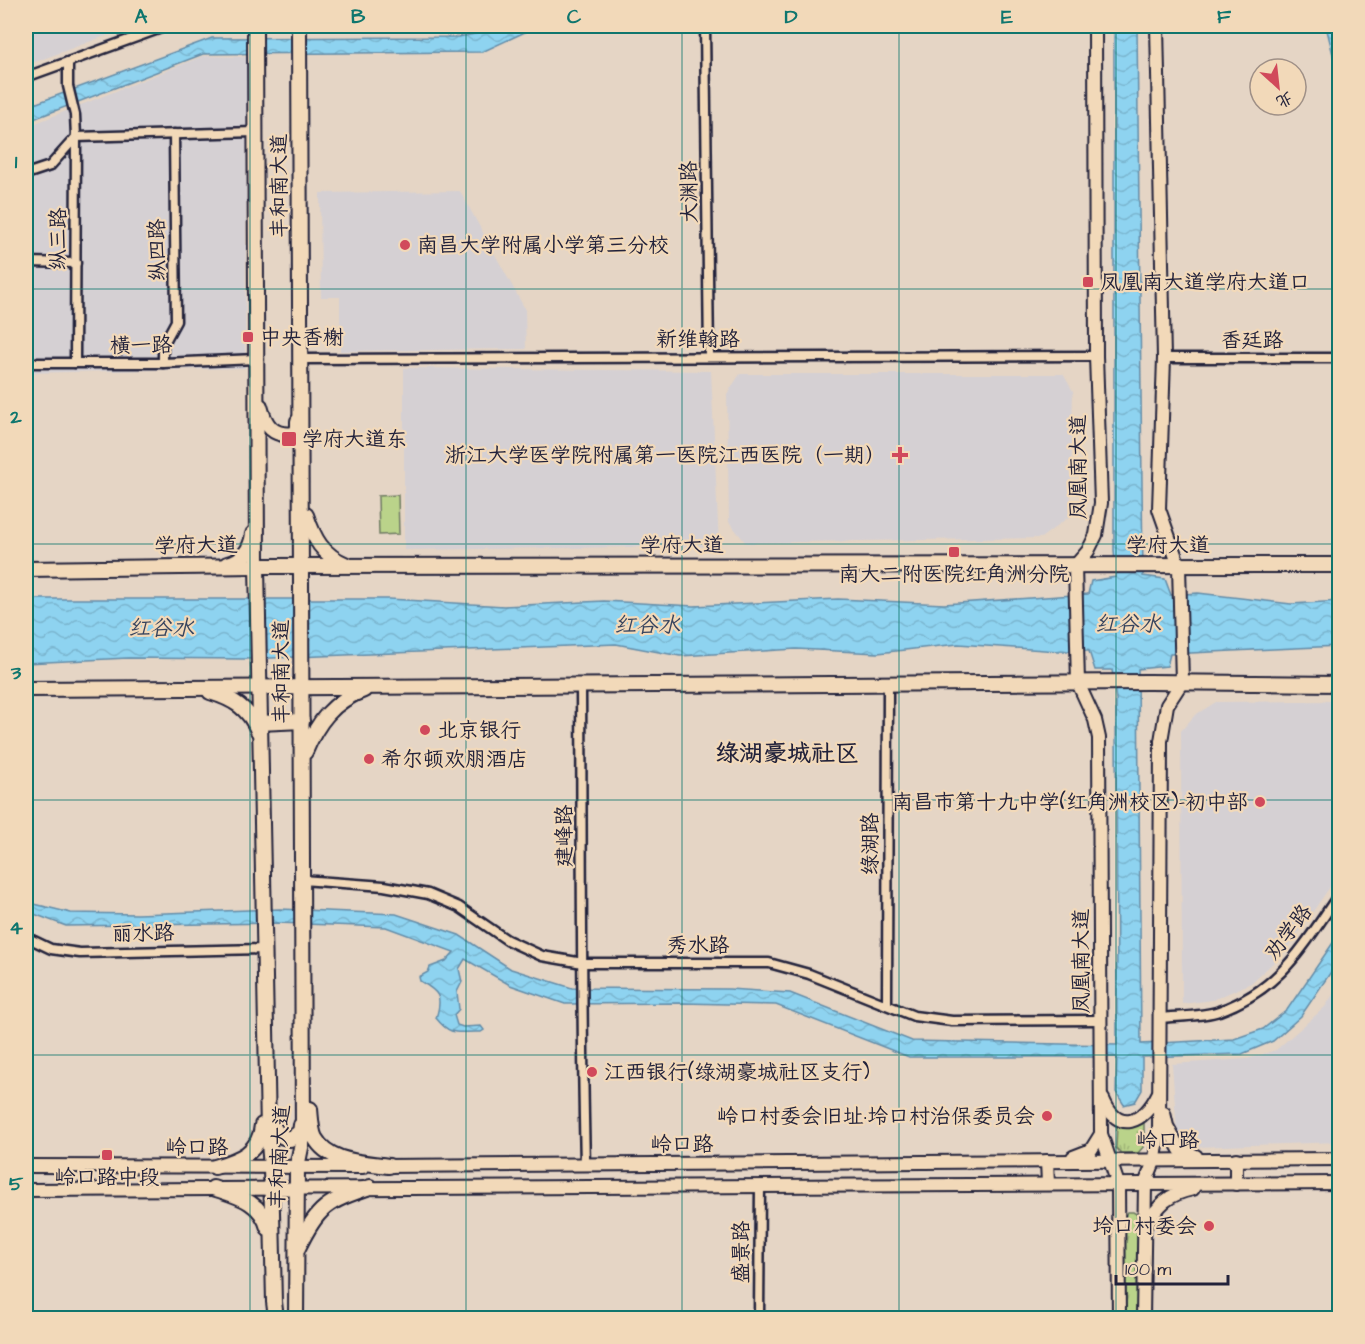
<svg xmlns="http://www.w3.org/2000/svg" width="1365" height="1344" viewBox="0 0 1365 1344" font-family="'Architects Daughter','LXGW WenKai TC',sans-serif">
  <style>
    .built { fill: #d5d0d3 }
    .grass { fill: url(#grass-tufts); stroke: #6e7a62; stroke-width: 1.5 }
    .pitch { fill: #bad38a; stroke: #6e7a62; stroke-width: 1.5 }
    .water { fill: url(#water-waves); stroke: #638ca8; stroke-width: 1.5 }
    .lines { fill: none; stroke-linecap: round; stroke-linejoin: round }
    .street-casing { stroke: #22223b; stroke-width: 13 }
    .secondary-casing { stroke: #22223b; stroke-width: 16 }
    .primary-casing { stroke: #22223b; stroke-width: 18 }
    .street { stroke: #f2d9b9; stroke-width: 8 }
    .secondary { stroke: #f2d9b9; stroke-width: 12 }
    .primary { stroke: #f2d9b9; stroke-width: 14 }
    .grid { fill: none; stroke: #0f766e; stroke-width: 1.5; stroke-opacity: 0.55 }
    .poi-dot { fill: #d1495b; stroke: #f2d9b9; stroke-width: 2 }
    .labels { text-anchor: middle; stroke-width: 4.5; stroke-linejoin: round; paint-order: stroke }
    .street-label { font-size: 21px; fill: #22223b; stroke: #f2d9b9 }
    .poi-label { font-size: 21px; fill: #22223b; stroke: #f2d9b9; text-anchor: start }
    .water-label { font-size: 22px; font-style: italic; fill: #38455f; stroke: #f2d9b9 }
    .quarter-label { font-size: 24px; font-weight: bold; fill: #22223b; stroke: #f2d9b9 }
    .neatline { fill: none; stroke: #0f766e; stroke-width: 2 }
    .grid-label { font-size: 20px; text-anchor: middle; font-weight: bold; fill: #0f766e }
  </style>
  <defs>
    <pattern id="grass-tufts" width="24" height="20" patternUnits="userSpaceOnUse" patternTransform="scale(1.5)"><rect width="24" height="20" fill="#bad38a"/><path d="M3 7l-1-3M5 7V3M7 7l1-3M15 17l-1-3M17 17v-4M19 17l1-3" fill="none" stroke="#a0b578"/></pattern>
    <pattern id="water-waves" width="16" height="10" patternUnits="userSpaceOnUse" patternTransform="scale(1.5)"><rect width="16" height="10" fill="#8ed3f0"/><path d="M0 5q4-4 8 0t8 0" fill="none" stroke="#7ab5cf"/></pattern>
  </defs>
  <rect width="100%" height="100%" fill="#e5d5c5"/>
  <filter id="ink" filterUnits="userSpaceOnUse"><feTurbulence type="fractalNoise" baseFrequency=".0167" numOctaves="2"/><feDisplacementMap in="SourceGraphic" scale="12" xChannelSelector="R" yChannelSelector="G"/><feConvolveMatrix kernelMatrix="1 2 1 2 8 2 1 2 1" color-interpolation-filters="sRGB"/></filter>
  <g filter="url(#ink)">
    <!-- built -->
    <g class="built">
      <path d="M26,26H132L35,62L26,54Z"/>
      <path d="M203,56L247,57L245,368L26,373V127Z"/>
      <path d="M460,191L525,309L526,349L340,351V297H321L320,193Z"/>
      <path d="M404,368L711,371L719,546L404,550Z"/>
      <path d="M740,374H1063L1073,391L1070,516L1041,538L746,543L729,522L727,394Z"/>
      <path d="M1339,701V874L1284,953L1251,983L1213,1000L1182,1004L1181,731L1195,715L1216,702Z"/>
      <path d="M1339,985V1142L1196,1147L1177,1132L1172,1064L1247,1059L1276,1050L1325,1007Z"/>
      <path d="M741,1311L742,1318H602Z"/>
    </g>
    <!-- grass -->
    <g class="grass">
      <path d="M1144,1121V1146L1138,1153H1121L1116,1148L1117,1123Z"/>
      <path d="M1128,1212H1133L1138,1215V1318H1123L1122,1218Z"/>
    </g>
    <!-- pitch -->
    <path class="pitch" d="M398,495L399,534L379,535L378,496Z"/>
    <!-- water -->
    <g class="water">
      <path d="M504,26H538L482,52L203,54L26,122V107L212,38L458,37L492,31Z"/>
      <path d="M1114,26H1137L1143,576L1165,579L1171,595L1198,593L1291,604L1340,601L1339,646L1170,654L1167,666L1138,669L1141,1044L1234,1039L1263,1029L1287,1010L1339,934V960L1301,1016L1273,1041L1242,1054L1142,1057V1090L1135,1102L1124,1105L1116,1092L1117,1057H909L776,1005L683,1003L565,1004L510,985L465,959L459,969L462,982L457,992L459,1009L454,1015L457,1025L463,1027L481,1026L484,1030L481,1032C458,1031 452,1038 436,1018C443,996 439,992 420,981L419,977L428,972L430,967L446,961L454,952L386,927L277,923L66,926L26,911V902L71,913L138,914L280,909L396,914L459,935L511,969L572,988L729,989L790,993L912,1041L1117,1045L1116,700L1112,670H1095L1089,651H1058L958,644L878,653L796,649L680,656L616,644L246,659L128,658L26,663V599H389L504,606L604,601L694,606L838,599L944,604L1088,594L1091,581L1116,577L1114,550Z"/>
      <path d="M1326,26H1339V79Z"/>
    </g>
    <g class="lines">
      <defs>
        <g id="street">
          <path d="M705,26L709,357"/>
          <path d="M68,62V86L75,115L76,137L75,363"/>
          <path d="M26,77L167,26"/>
          <path d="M26,174L50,166L76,137L255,132"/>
          <path d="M26,262L76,263"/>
          <path d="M1164,358H1340"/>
          <path d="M301,359L1096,356"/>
          <path d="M26,363H163L256,359"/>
          <path d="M163,363V345L176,321L174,134"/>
          <path d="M581,686C582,845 581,1005 585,1164"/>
          <path d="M302,880L384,886L428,894L459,907L507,940L542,956L583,963H769L809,974L914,1016L952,1021L1100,1020"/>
          <path d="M26,937L51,949L80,953L265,949"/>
          <path d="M887,1004L888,684"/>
          <path d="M1159,1018C1177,1016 1203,1017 1219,1011C1282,989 1304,944 1340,893"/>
          <path d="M759,1318L760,1185"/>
        </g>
        <g id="secondary">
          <path d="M1095,26L1096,356L1101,503L1096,535L1088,551L1075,566L1078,683L1095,720L1099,738L1101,1134L1118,1184L1119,1318"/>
          <path d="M1103,1099C1118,1135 1144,1123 1158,1094"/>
          <path d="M1164,1113L1167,1126L1180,1150L1196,1156"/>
          <path d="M1073,1157L1091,1150L1101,1134"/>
          <path d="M1047,1161L1048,1184"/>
          <path d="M26,1166L363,1167"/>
          <path d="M381,1166L1340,1159"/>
          <path d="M1236,1184V1159"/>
          <path d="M26,1190L1340,1183"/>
          <path d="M1145,1226C1159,1205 1167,1194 1193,1189"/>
          <path d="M1143,1318L1145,1184L1155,1159L1159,1131L1161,741L1167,705L1182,682L1179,566L1159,509L1164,358L1157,26"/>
        </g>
        <g id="primary">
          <path d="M255,26L257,566L268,1131L271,1168L274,1302L276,1318"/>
          <path d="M260,406C265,426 273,437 295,434L298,428V421"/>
          <path d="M306,515C314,539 322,555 347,565"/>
          <path d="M227,564C243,561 251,549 253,534"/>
          <path d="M26,569L257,566L1340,565"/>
          <path d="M26,689L1149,682L1340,684"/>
          <path d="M210,692C233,699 249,708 258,731"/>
          <path d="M260,723L302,721"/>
          <path d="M305,752C317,723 333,701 364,690"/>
          <path d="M310,1109C311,1118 311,1130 315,1138C329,1163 363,1162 389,1166"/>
          <path d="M270,1119C273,1130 279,1137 290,1139L300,1132L301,1125"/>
          <path d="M215,1167C238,1160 260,1153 262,1125"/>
          <path d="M213,1188C237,1196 261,1201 268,1228"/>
          <path d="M298,1248C318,1206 327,1202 370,1187"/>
          <path d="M296,1318L297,1167L303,1138L299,26"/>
        </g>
      </defs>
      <!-- street casing -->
      <use href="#street" class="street-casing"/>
      <!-- secondary casing -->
      <use href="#secondary" class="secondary-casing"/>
      <!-- primary casing -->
      <use href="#primary" class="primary-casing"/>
      <!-- street -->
      <use href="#street" class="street"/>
      <!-- secondary -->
      <use href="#secondary" class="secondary"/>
      <!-- primary -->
      <use href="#primary" class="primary"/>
    </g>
  </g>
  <!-- grid -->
  <path class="grid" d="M250,26V1318M466,26V1318M682,26V1318M899,26V1318M1116,26V1318M26,289H1340M26,544H1340M26,800H1340M26,1055H1340"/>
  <!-- markers -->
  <g class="poi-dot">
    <circle cx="405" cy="245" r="6"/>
    <rect x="1082" y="276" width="12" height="12" rx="3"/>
    <rect x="242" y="331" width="12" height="12" rx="3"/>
    <rect x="281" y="431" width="16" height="16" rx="3"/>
    <path d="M897 446h6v6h6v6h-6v6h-6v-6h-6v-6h6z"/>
    <rect x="948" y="546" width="12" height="12" rx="3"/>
    <circle cx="425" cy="730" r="6"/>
    <circle cx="369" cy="759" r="6"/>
    <circle cx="1260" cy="802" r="6"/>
    <circle cx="592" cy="1072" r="6"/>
    <circle cx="1047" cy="1116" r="6"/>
    <rect x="101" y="1149" width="12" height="12" rx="3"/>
    <circle cx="1209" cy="1226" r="6"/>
  </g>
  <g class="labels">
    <!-- street labels -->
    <g class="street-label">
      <text transform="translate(279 186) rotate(-90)" y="7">丰和南大道</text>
      <text transform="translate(689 192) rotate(-91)" y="7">大渊路</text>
      <text transform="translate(58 239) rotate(-90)" y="7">纵三路</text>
      <text transform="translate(157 250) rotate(-91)" y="7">纵四路</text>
      <text x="698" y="346">新维翰路</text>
      <text x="1252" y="347">香廷路</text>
      <text transform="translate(141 345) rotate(-1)" y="7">横一路</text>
      <text transform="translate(1078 467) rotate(-90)" y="7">凤凰南大道</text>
      <text transform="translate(196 545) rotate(-1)" y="7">学府大道</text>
      <text x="682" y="552">学府大道</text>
      <text x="1168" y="552">学府大道</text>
      <text transform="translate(281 672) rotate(-90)" y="7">丰和南大道</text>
      <text transform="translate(564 836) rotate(-90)" y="7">建峰路</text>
      <text transform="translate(870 844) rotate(-90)" y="7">绿湖路</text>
      <text transform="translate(1288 932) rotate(-53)" y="7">劝学路</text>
      <text transform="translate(143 933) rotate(-1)" y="7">丽水路</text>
      <text x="698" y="952">秀水路</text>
      <text transform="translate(1081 961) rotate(-90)" y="7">凤凰南大道</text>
      <text x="1168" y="1147">岭口路</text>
      <text x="682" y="1151">岭口路</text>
      <text x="197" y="1154">岭口路</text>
      <text transform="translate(279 1157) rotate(-87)" y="7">丰和南大道</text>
      <text transform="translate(741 1252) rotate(-90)" y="7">盛景路</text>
    </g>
    <!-- poi labels -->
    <g class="poi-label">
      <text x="417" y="252">南昌大学附属小学第三分校</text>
      <text x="1100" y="289">凤凰南大道学府大道口</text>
      <text x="260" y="344">中央香榭</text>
      <text x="302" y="446">学府大道东</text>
      <text x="886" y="462" text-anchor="end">浙江大学医学院附属第一医院江西医院（一期）</text>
      <text x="954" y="581" text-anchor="middle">南大二附医院红角洲分院</text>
      <text x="437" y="737">北京银行</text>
      <text x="381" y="766">希尔顿欢朋酒店</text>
      <text x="1248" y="809" text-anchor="end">南昌市第十九中学(红角洲校区)-初中部</text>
      <text x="604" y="1079">江西银行(绿湖豪城社区支行)</text>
      <text x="1035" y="1123" text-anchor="end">岭口村委会旧址·坽口村治保委员会</text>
      <text x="107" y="1184" text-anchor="middle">岭口路中段</text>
      <text x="1197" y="1233" text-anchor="end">坽口村委会</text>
    </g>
    <!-- water labels -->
    <g class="water-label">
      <text x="1128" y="631">红谷水</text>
      <text x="647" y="632">红谷水</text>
      <text x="161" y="635">红谷水</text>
    </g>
    <!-- quarter labels -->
    <g class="quarter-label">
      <text x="787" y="761">绿湖豪城社区</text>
    </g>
  </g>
  <!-- margin -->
  <rect width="1365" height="1344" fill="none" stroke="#f2d9b9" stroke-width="66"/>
  <!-- north arrow -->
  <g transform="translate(1278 87) rotate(153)"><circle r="28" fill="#f2d9b9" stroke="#9f9087" stroke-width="1.5"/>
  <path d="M0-4.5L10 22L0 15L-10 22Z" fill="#d1495b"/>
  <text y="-9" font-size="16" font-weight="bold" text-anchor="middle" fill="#22223b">北</text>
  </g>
  <!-- scale -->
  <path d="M1116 1275v9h112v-9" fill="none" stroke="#22223b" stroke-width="3"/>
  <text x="1125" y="1275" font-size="18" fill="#22223b" stroke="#f2d9b9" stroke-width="4.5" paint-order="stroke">100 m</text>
  <rect x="33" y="33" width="1299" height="1278" class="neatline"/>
  <g class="grid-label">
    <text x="141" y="23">A</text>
    <text x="358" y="23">B</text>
    <text x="574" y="23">C</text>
    <text x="791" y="23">D</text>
    <text x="1007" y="23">E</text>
    <text x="1224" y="23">F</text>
    <text x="16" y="168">1</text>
    <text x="16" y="423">2</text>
    <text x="16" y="679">3</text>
    <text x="16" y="934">4</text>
    <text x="16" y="1190">5</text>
  </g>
</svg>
